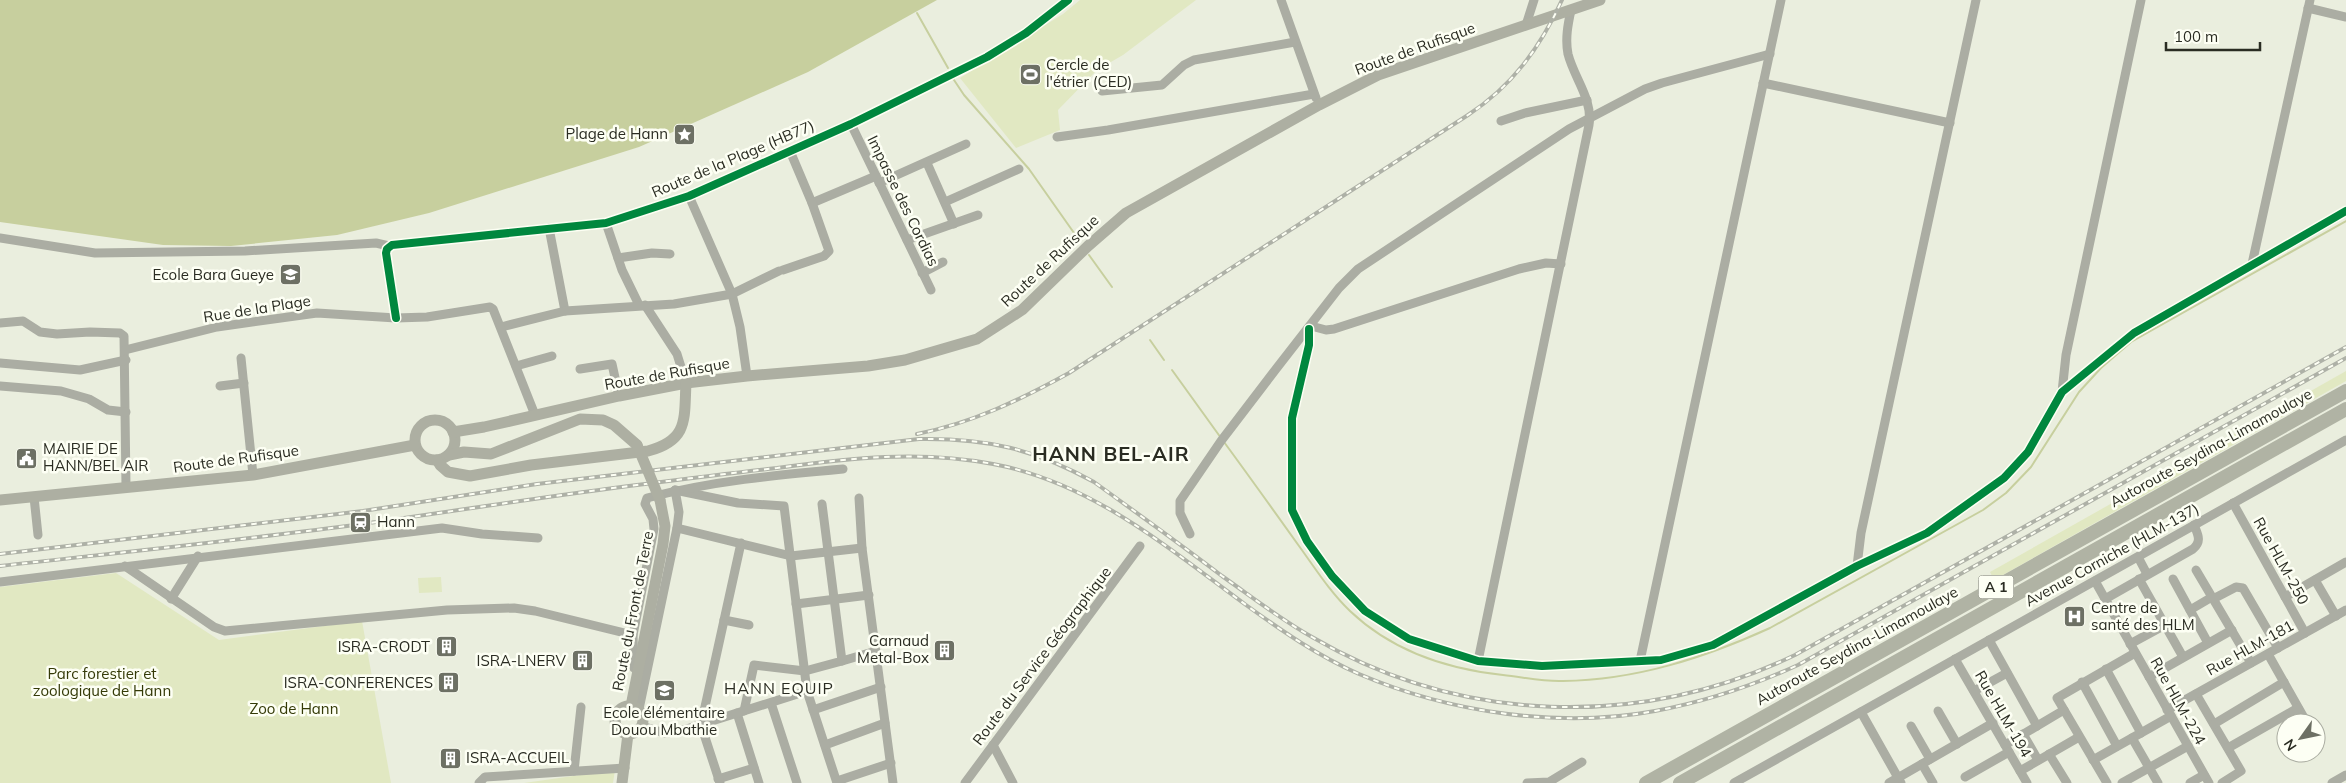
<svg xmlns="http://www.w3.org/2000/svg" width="2346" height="783" viewBox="0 0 2346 783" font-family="Mulish,sans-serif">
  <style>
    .green { fill: #e1e8c2 }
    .water { fill: #c7cf9e }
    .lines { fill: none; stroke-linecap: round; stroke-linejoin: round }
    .stream { stroke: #c7cf9e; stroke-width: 2 }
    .minor { stroke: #abada3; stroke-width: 9 }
    .major { stroke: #adafa2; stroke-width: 11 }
    .highway { stroke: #b0b3a4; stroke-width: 14 }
    .rail-casing { stroke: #aeb1a7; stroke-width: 4 }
    .rail { stroke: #fdfff4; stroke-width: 2; stroke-dasharray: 5.5; stroke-linecap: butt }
    .major-bridge { stroke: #adafa2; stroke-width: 11 }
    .cycleway-casing { stroke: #fdfff4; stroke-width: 11 }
    .cycleway { stroke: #00873e; stroke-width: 8 }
    .labels { text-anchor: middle; stroke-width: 5; stroke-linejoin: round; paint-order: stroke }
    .shield { fill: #fdfff4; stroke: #696b61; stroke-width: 1 }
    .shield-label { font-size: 14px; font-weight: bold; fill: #2a2c22 }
    .street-label { font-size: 15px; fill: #2a2c22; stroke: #fdfff4 }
    .poi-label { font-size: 15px; fill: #2a2c22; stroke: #fdfff4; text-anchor: end }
    .park-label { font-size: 15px; fill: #343a07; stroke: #fdfff4 }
    .neighbourhood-label { font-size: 16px; letter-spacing: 1px; fill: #2a2c22; stroke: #fdfff4 }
    .district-label { font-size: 20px; font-weight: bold; letter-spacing: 1px; fill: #2a2c22; stroke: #fdfff4 }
  </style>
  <rect width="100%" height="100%" fill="#eaeede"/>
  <!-- green -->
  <g class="green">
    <path d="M1080,0H1196L1123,55L1097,70L1058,110L1060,130L1016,148L960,78L1063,14Z"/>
    <path d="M2346,371V381L1994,580L1990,572Z"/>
    <path d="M116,573L219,640L362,621L391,783H0V587Z"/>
    <path d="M441,577L442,592L419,593L418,578Z"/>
    <path d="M615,770L613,783H524Z"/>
  </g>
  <!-- water -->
  <path class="water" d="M0,0H937L808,72L639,147L429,213L337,235L231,246L163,245L0,222Z"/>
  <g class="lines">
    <!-- stream -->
    <g class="stream">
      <path d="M917,13L948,68"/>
      <path d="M952,77L964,95L1029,169L1079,240"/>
      <path d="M1089,255L1112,287"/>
      <path d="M1150,340L1164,360"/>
      <path d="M1172,370L1221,438"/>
      <path d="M1224,442C1249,476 1274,511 1299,546C1315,568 1330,592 1350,611C1392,651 1446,669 1503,675C1523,677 1544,682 1563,681C1636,680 1704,658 1770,628L1983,510L2006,493L2031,467L2079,392L2101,368L2131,342L2346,221"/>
    </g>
    <!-- minor -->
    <g class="minor">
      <path d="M1281,0L1316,98"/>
      <path d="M2308,8L2346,17"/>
      <path d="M1526,25L1534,0"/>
      <path d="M1763,83L1950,123"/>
      <path d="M1102,91L1162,85L1184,65L1194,60L1295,42"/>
      <path d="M1501,121L1525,113L1587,100"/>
      <path d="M851,124L931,290"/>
      <path d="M1057,137L1108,130L1314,94"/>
      <path d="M927,163L954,224"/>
      <path d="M879,183L966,144"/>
      <path d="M689,196L732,294L740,327L747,376"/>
      <path d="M945,202L1019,169"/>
      <path d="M812,203L876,176"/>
      <path d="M606,223L622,270L639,305"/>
      <path d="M549,228L565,311"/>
      <path d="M0,238L95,253L245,251L376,243L389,246"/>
      <path d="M907,240L978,215"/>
      <path d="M618,258L652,253L670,254"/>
      <path d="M2252,264L2310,0"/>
      <path d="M783,270L824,256L829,251L812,203L790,151"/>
      <path d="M922,273L943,262"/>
      <path d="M645,305L677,354L686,383"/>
      <path d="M396,318L386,253L387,249L392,245L606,223L689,196L851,124L987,57L1026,33L1068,0"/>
      <path d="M0,323L23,321L40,332L57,334L90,332L120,333L124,336L126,487"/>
      <path d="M1311,326L1326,330L1334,329L1519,269L1546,263L1561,264"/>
      <path d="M501,327L565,311L674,304L732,294L779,271"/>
      <path d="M1309,329V345L1292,418V510L1307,541L1332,576L1365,611L1409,639L1478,661L1542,666L1661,660L1713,645L1857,566L1927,533L2004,478L2028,452L2062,392L2134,333L2346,211"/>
      <path d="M125,350L217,327L317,313L396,318L427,317L490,307L493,309L535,415"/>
      <path d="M241,358L253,475"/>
      <path d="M0,363L80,370L126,360"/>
      <path d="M516,366L552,356"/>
      <path d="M580,369L612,364L619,396"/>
      <path d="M0,386L61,391L89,399L108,410L126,412"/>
      <path d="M220,386L244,383"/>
      <path d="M2062,392L2066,355L2141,0"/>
      <path d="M675,490L738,503L784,506L807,691L837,783"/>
      <path d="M34,497L38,535"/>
      <path d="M859,498L862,548L893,783"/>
      <path d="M2233,503L2305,633"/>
      <path d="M677,528L791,556L862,548"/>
      <path d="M1190,534L1180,513V501L1221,441L1276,369L1339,288L1358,269L1569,129L1645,89L1662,83L1770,54"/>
      <path d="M2138,557L2147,574"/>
      <path d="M125,566L214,627L225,631L447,610L514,608L535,611L633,635"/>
      <path d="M1857,566L1861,533L1976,0"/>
      <path d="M2196,570L2251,663"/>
      <path d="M2139,579L2183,657"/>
      <path d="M2173,579L2208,643"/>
      <path d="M2315,580L2336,616"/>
      <path d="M2095,581L2209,783"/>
      <path d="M0,582L442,528L482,534L538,538"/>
      <path d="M2285,597L2346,562"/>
      <path d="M171,599L198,556"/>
      <path d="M2105,599L2193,549C2202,541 2198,535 2194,525"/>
      <path d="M2213,599L2236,587L2243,588L2278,648"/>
      <path d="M796,604L869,595"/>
      <path d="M2190,610L2212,597"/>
      <path d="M724,620L749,625"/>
      <path d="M1989,640L2037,726"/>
      <path d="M2130,644L2165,625"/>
      <path d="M2268,654L2307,723"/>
      <path d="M1955,659L2027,783"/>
      <path d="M842,661L876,651"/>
      <path d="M1478,661L1589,125C1593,99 1574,78 1568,54C1565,39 1568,24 1571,10"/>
      <path d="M1640,661L1781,0"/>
      <path d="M2106,669L2141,733"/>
      <path d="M639,670L634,668L633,635L654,529L653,519L645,504L647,498C711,481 777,475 843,469"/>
      <path d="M2149,677L2232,630"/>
      <path d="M2082,682L2117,746"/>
      <path d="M1974,691L2007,673"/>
      <path d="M2196,694L2241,771L2222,783"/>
      <path d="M771,703L797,783"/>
      <path d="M639,709L677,528L679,512L675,490"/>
      <path d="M813,710L881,687"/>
      <path d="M2167,710L2346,610"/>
      <path d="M744,711L754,665L805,671L842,661L822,504"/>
      <path d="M1938,711L1957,744"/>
      <path d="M1861,712L1901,783"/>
      <path d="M737,713L759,783"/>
      <path d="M2214,724L2284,682"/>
      <path d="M642,726L664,733L677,732L807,691"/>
      <path d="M1911,726L1930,759"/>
      <path d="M2023,734L2038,760"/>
      <path d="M2132,738L2158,783"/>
      <path d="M825,745L885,723"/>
      <path d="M993,745L1013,783"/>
      <path d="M2005,745L2064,710"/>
      <path d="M2228,748L2298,708"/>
      <path d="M2049,754L2067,783"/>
      <path d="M2093,760L2171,716"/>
      <path d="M1922,764L1933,783"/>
      <path d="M574,771L581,707"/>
      <path d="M2020,771L2079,737"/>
      <path d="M1965,777L2009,752"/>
      <path d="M718,779L754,768"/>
      <path d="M837,781L891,763"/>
      <path d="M479,783L485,777L625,768"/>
      <path d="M720,783L701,725L741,543"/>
      <path d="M965,783L1140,546"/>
      <path d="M1527,783L1549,782L1582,762"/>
      <path d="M1734,783L2346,440"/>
      <path d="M1889,783L1993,723"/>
      <path d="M2107,783L2057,698L2135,653"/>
      <path d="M2122,783L2188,746"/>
      <path d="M2190,783L2204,775"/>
      <path d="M2332,783L2346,775"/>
    </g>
    <!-- major -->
    <g class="major">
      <circle cx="435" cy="440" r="20"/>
      <path d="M453,432L484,427L619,396L686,383L747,376L868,366L905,360L977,339L1022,310L1088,246L1126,213L1319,105L1378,75L1600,0"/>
      <path d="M449,455L464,452L491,454L580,419L603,420L614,425L637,445"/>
      <path d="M437,460L440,465L448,472L470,476L531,465L648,451C689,440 684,419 686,383"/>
      <path d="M0,500L253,475L415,445"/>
      <circle cx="629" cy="720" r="14"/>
      <path d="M631,706L663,544L665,526L660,500"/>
      <path d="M622,783L628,734"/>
    </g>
    <!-- highway -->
    <g class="highway">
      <path d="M1646,783L2346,391"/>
      <path d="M1680,783L2346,409"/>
    </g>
    <defs>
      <g id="rail">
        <path d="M917,434C972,423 1020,400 1069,373L1468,115C1512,86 1540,48 1562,0"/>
        <path d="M0,554L363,511L537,484L919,439C988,438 1034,449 1094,482C1137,513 1180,544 1222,576C1252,597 1280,619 1312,637C1461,724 1639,730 1795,655L2346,347"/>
        <path d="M0,566C116,553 232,541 347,526C444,513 540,497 637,485C684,479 731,473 777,468C851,458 919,450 993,464C1091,482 1168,548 1246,605C1282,631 1318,656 1359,674C1448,712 1558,729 1655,711C1704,702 1752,686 1798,665L2346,358"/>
      </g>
    </defs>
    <!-- rail casing -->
    <use href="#rail" class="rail-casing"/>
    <!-- rail -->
    <use href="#rail" class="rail"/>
    <!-- major-bridge -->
    <path class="major-bridge" d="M637,445L660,500"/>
    <defs>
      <g id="cycleway">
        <path d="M396,318L386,253L387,249L392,245L606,223L689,196L851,124L987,57L1026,33L1068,0"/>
        <path d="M1309,329V345L1292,418V510L1307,541L1332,576L1365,611L1409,639L1478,661L1542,666L1661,660L1713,645L1857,566L1927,533L2004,478L2028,452L2062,392L2134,333L2346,211"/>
      </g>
    </defs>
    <!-- cycleway casing -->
    <use href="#cycleway" class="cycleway-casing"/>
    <!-- cycleway -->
    <use href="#cycleway" class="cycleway"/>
  </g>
  <!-- icons -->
  <defs>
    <symbol id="stadium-square" viewBox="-11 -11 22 22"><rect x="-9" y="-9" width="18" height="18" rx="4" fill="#6d7064" stroke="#fdfff4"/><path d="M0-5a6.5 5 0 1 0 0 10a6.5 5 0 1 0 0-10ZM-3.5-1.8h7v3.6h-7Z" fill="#fff"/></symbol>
    <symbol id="sight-square" viewBox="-11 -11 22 22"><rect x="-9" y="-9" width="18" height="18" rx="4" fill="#6d7064" stroke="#fdfff4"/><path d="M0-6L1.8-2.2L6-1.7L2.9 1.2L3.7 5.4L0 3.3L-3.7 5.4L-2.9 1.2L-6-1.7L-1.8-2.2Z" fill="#fff"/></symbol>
    <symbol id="school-square" viewBox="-11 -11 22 22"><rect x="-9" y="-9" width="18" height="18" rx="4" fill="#6d7064" stroke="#fdfff4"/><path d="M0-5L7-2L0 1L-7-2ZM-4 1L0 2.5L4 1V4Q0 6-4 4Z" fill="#fff"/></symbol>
    <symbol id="civic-square" viewBox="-11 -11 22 22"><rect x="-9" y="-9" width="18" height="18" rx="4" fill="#6d7064" stroke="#fdfff4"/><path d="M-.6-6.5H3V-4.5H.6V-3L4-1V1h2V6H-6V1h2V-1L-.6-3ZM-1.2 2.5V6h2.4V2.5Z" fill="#fff"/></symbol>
    <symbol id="station-square" viewBox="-11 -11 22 22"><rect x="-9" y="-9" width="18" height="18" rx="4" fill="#6d7064" stroke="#fdfff4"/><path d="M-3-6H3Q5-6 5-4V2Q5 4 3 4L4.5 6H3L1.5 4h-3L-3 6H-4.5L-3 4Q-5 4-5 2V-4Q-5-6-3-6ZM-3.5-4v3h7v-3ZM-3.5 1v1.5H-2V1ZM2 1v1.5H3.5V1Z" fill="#fff"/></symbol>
    <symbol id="hospital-square" viewBox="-11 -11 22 22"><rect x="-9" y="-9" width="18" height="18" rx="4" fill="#6d7064" stroke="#fdfff4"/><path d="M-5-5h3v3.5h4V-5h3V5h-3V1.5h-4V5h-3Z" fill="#fff"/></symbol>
    <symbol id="building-square" viewBox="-11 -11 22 22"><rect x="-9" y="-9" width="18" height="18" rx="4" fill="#6d7064" stroke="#fdfff4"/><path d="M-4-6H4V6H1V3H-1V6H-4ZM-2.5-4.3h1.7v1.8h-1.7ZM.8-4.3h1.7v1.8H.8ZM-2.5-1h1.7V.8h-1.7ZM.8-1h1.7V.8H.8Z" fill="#fff"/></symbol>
  </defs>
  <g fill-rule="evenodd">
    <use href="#stadium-square" x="1018" y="62" width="25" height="25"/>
    <use href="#sight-square" x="672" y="122" width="25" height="25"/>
    <use href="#school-square" x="278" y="262" width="25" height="25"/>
    <use href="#civic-square" x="14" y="446" width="25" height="25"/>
    <use href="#station-square" x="348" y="510" width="25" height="25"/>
    <use href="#hospital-square" x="2062" y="604" width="25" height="25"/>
    <use href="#building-square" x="434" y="634" width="25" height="25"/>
    <use href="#building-square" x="932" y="638" width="25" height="25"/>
    <use href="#building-square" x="570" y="648" width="25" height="25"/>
    <use href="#building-square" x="436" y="670" width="25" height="25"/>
    <use href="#school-square" x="652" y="678" width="25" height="25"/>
    <use href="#building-square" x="438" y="746" width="25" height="25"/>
  </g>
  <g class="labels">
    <!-- shield labels -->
    <rect class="shield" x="1978.5" y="575.5" width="35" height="23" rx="4"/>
    <g class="shield-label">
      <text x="1996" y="592">A 1</text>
    </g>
    <!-- street labels -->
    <g class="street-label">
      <text transform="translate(1415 49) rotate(-20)" y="5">Route de Rufisque</text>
      <text transform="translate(733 159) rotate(-23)" y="5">Route de la Plage (HB77)</text>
      <text transform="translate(903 201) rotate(64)" y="5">Impasse des Cordias</text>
      <text transform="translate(1050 261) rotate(-43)" y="5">Route de Rufisque</text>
      <text transform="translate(257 309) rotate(-9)" y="5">Rue de la Plage</text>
      <text transform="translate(667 374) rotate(-10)" y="5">Route de Rufisque</text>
      <text transform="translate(2211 448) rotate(-29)" y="5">Autoroute Seydina-Limamoulaye</text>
      <text transform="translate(236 459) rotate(-8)" y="5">Route de Rufisque</text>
      <text transform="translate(2112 555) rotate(-29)" y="5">Avenue Corniche (HLM-137)</text>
      <text transform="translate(2281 561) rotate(61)" y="5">Rue HLM-250</text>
      <text transform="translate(633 611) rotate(-79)" y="5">Route du Front de Terre</text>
      <text transform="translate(1857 646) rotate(-29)" y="5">Autoroute Seydina-Limamoulaye</text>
      <text transform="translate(2250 648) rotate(-29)" y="5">Rue HLM-181</text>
      <text transform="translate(1042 656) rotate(-53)" y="5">Route du Service Géographique</text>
      <text transform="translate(2178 701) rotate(61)" y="5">Rue HLM-224</text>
      <text transform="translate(2003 714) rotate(60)" y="5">Rue HLM-194</text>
    </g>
    <!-- poi labels -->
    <g class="poi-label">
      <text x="1046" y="70" text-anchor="start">Cercle de<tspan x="1046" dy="17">l'étrier (CED)</tspan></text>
      <text x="668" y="139">Plage de Hann</text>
      <text x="274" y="280">Ecole Bara Gueye</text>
      <text x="43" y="454" text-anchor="start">MAIRIE DE<tspan x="43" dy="17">HANN/BEL AIR</tspan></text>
      <text x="377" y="527" text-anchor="start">Hann</text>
      <text x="2091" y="613" text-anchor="start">Centre de<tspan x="2091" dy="17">santé des HLM</tspan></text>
      <text x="929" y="646">Carnaud<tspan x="929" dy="17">Metal-Box</tspan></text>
      <text x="430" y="652">ISRA-CRODT</text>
      <text x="566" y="666">ISRA-LNERV</text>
      <text x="433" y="688">ISRA-CONFERENCES</text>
      <text x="664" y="718" text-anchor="middle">Ecole élémentaire<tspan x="664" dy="17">Douou Mbathie</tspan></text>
      <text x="466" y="763" text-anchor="start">ISRA-ACCUEIL</text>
    </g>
    <!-- park labels -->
    <g class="park-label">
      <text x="102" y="679">Parc forestier et<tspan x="102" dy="17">zoologique de Hann</tspan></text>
      <text x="294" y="714">Zoo de Hann</text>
    </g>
    <!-- neighbourhood labels -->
    <g class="neighbourhood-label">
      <text x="779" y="694">HANN EQUIP</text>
    </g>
    <!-- district labels -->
    <g class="district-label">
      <text x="1111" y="461">HANN BEL-AIR</text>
    </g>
  </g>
  <!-- north arrow -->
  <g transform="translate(2301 738) rotate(237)"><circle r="24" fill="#fdfff4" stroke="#a9aba0"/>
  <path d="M0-4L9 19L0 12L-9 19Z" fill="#6d7064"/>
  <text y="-8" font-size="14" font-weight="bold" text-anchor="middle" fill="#2a2c22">N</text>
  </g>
  <!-- scale -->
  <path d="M2166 42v8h94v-8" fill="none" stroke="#2a2c22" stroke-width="2.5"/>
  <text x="2174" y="42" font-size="15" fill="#2a2c22" stroke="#fdfff4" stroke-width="4" paint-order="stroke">100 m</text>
</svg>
